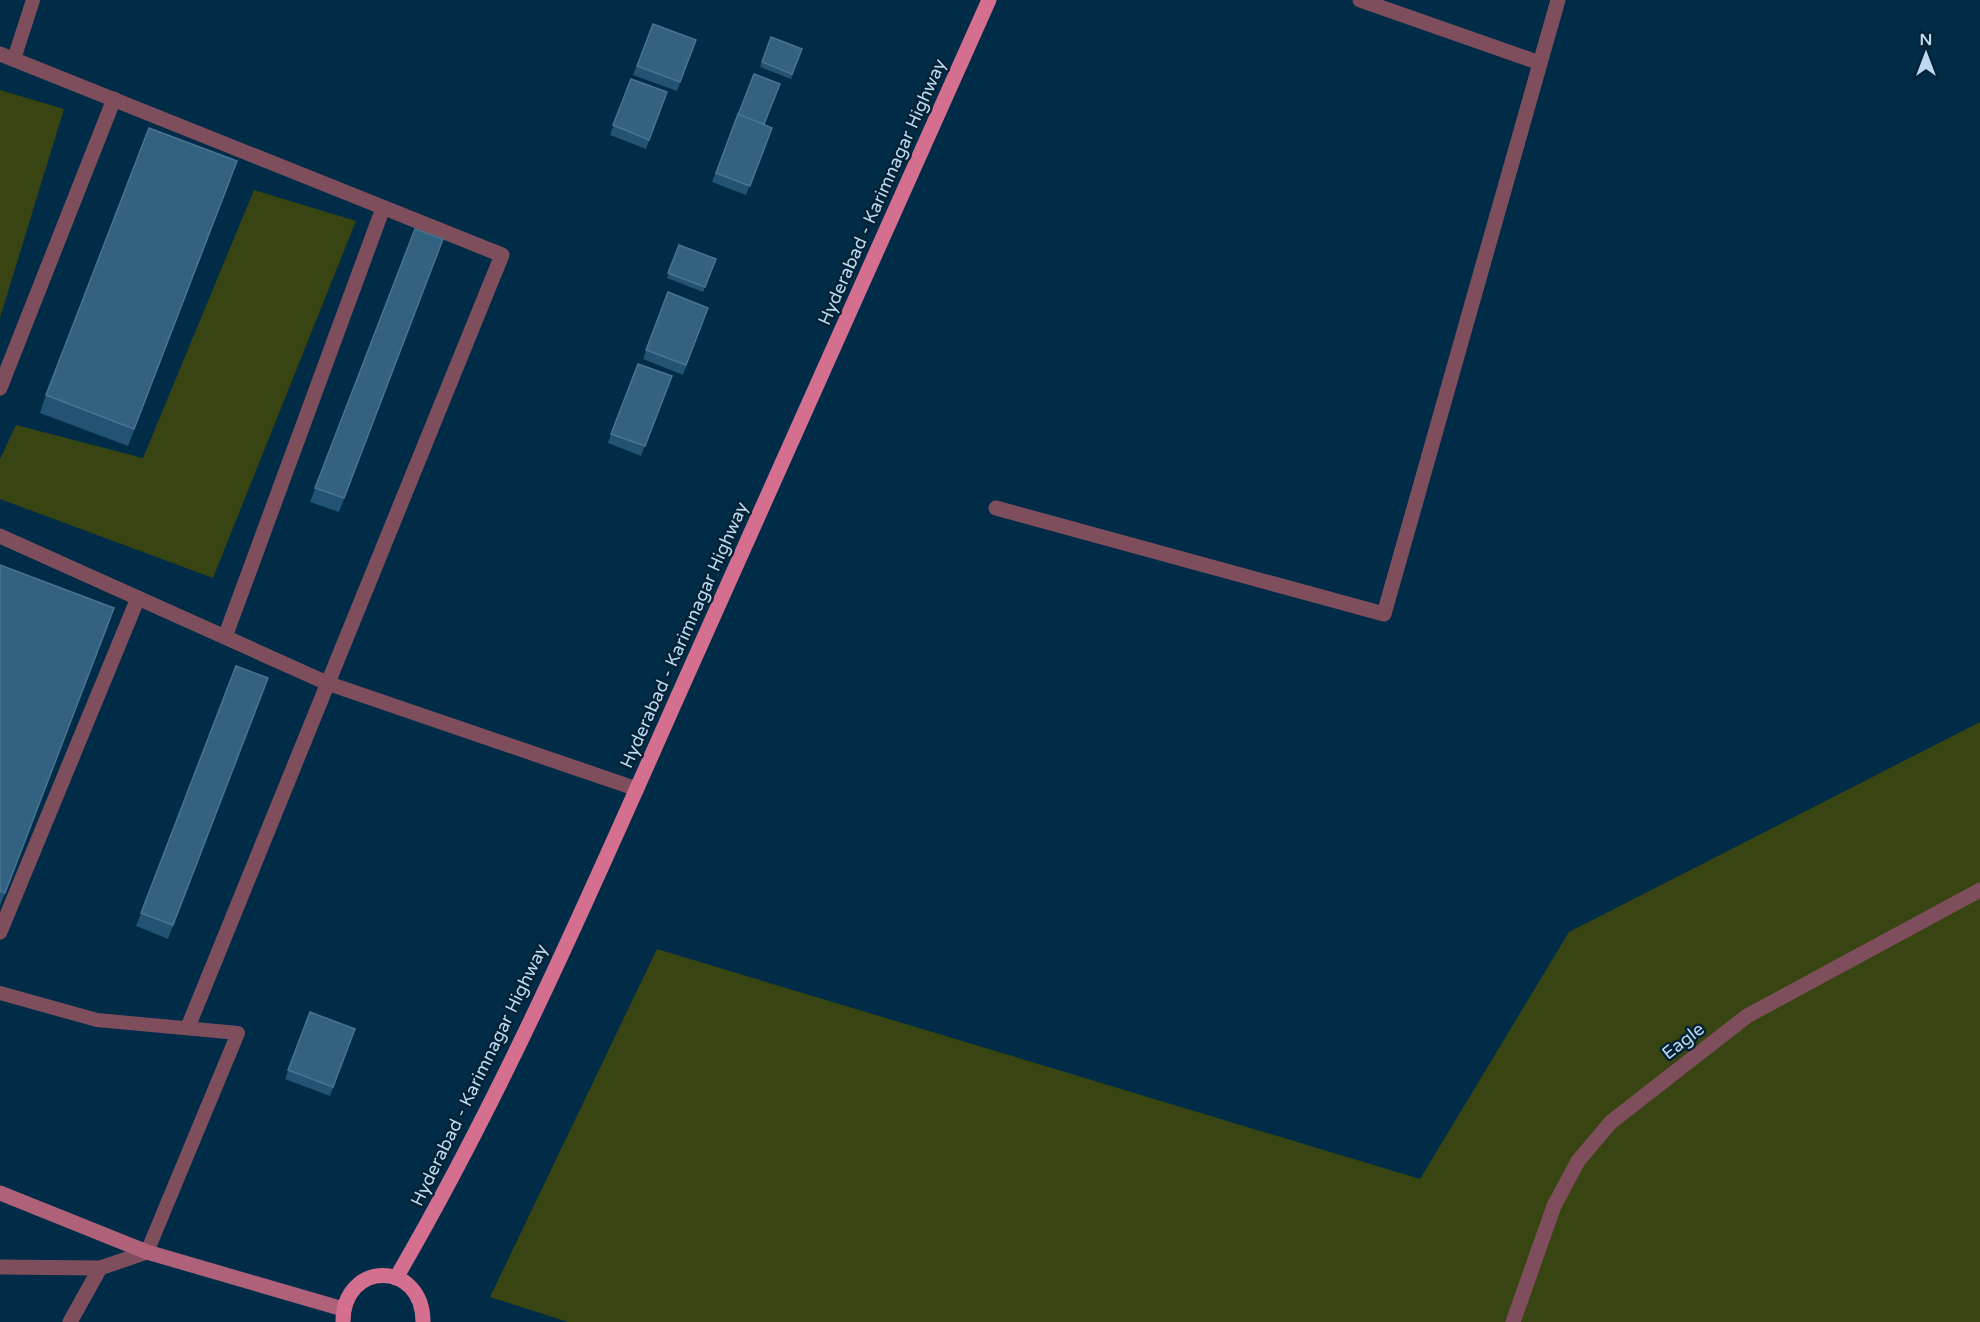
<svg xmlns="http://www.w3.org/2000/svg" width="1980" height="1322" viewBox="0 0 1980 1322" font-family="'Varela Round',sans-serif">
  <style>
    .green { fill: #384412 }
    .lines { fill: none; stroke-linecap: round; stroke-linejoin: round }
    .lane { stroke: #7f4e5c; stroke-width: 14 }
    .street { stroke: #7f4e5c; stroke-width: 15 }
    .secondary { stroke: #af6179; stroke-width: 15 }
    .primary { stroke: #d46f8f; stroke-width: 15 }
    .wall { fill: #235372 }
    .building { fill: #336180; stroke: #487491; stroke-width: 1.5 }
    .labels { text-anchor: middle; stroke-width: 5; stroke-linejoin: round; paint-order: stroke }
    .street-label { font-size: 18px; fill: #bcd9ef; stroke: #032235 }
  </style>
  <rect width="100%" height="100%" fill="#002c47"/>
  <!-- green -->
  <g class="green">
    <path d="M0,90L64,109L0,318Z"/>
    <path d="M254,190L356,221L213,578L0,499V459L16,425L143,458Z"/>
    <path d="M1980,722V1322H568L490,1297L657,949L1420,1179L1569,932Z"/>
  </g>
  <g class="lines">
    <!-- lane -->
    <g class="lane">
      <path d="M14,59L33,0"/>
      <path d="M0,993L97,1020L238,1033L147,1252"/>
    </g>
    <!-- street -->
    <g class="street">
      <path d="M1360,0L1540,63"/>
      <path d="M0,54L502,255L188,1027"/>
      <path d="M0,388L114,99"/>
      <path d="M996,508L1384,614L1558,0"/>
      <path d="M0,536L327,683L637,789"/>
      <path d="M225,637L383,208"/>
      <path d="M0,932L138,598"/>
      <path d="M0,1267L100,1268L147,1252"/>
      <path d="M70,1322L100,1268"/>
      <path d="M1513,1322L1554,1206L1578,1161L1611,1122L1747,1016L1980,890"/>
    </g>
    <!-- secondary -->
    <path class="secondary" d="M0,1193L147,1252L343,1309"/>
    <!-- primary -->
    <g class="primary">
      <path d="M396,1278C504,1092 590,894 677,698C781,466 885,233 989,0"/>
      <path d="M343,1322C343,1260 423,1260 423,1322"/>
    </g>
  </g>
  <!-- wall -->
  <g class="wall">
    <path d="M653,24L696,40L677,91L633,75Z"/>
    <path d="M771,37L802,49L791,79L760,67Z"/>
    <path d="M754,74L765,125L772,128L746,195L712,182Z"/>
    <path d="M631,79L667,92L646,149L610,135Z"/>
    <path d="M231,179L128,446L40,413L46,395Z"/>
    <path d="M415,229L443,239L339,512L310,502Z"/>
    <path d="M679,245L716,259L703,292L667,278Z"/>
    <path d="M668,292L708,308L683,375L643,359Z"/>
    <path d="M672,376L641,456L608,443L611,434Z"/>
    <path d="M0,565L108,626L0,906Z"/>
    <path d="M236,666L268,678L168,939L136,926Z"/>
    <path d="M310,1012L355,1029L330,1096L285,1079Z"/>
  </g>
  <!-- building -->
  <g class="building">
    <path d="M653,24L696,40L680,82L637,66Z"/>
    <path d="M771,37L802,49L792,74L762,62Z"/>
    <path d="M754,74L780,84L764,124L738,115Z"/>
    <path d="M631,79L667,92L649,140L613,125Z"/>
    <path d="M738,114L772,128L750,186L716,173Z"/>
    <path d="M149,128L237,161L134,429L46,395Z"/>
    <path d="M415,229L443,239L344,498L315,488Z"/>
    <path d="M679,245L716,259L705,287L668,273Z"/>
    <path d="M668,292L708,308L686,365L646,350Z"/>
    <path d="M638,364L672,376L645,446L611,434Z"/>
    <path d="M0,565L114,608L5,893L0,891Z"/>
    <path d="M236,666L268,678L173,925L141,913Z"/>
    <path d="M310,1012L355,1029L333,1087L288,1070Z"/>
  </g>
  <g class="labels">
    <!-- street labels -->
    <g class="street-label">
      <text transform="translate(882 192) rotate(-66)" y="6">Hyderabad - Karimnagar Highway</text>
      <text transform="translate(684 635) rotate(-66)" y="6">Hyderabad - Karimnagar Highway</text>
      <text transform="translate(1683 1041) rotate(-38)" y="6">Eagle</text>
      <text transform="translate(479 1075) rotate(-64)" y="6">Hyderabad - Karimnagar Highway</text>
    </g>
  </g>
  <!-- north arrow -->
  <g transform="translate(1926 54)" stroke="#032235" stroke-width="4.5" paint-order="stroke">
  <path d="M0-4.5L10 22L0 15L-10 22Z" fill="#bcd9ef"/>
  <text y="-9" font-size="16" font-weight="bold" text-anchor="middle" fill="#bcd9ef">N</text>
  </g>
</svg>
